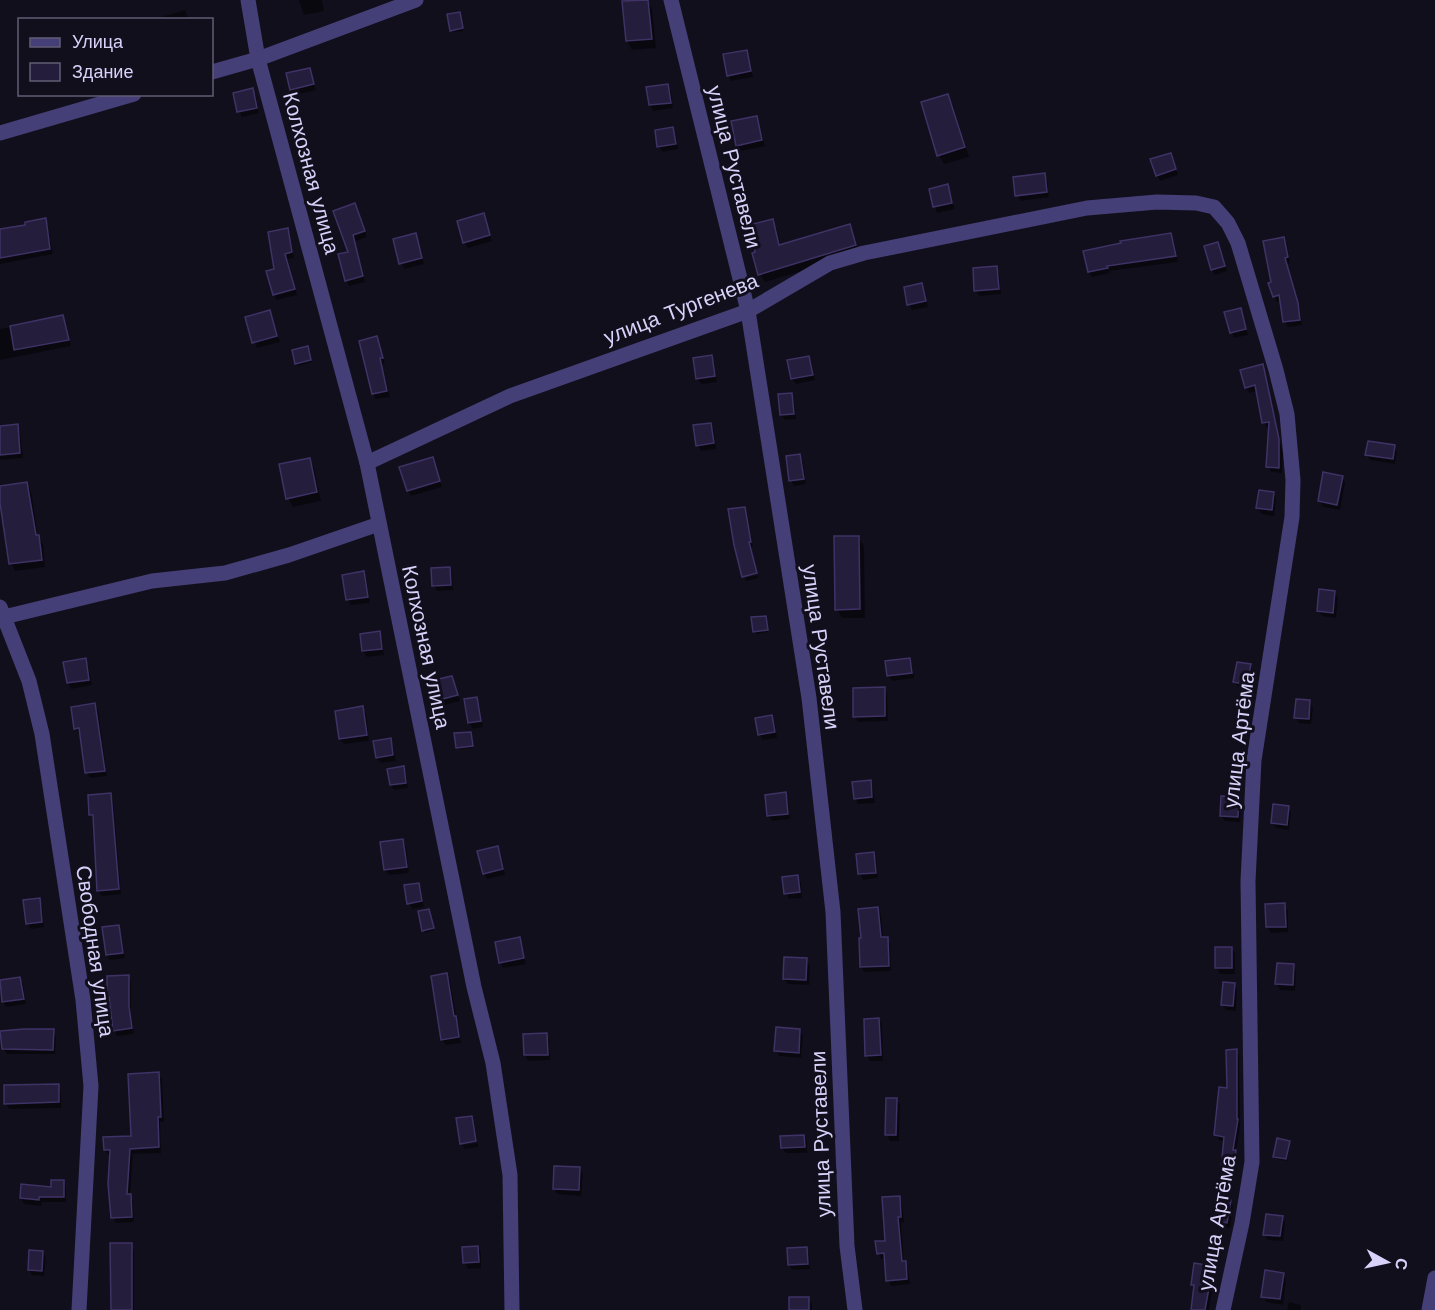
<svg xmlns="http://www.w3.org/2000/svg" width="1435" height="1310" viewBox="0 0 1435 1310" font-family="'Work Sans',sans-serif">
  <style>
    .shadow { fill: #0007 }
    .building { fill: #251d3c; stroke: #3f3265; stroke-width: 1.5 }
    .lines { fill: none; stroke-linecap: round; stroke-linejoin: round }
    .street { stroke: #453f77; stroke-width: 15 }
    .labels { text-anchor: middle; stroke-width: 6; stroke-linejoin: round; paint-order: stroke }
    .street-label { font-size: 21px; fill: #d8d1f9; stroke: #120f1d }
  </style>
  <rect width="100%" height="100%" fill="#120f1d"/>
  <!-- shadow -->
  <g class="shadow">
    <path d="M299,0H322L324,11L304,15Z"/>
    <path d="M647,0L652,9L656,48L632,50L627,41Z"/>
    <path d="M185,10L189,20H151Z"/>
    <path d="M460,16L463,31L453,32L451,30Z"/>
    <path d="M746,52L749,57L753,77L731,81L728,75Z"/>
    <path d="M309,69L316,90L294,95L291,89Z"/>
    <path d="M667,86L671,92L673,108L653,111L650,105Z"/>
    <path d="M252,90L256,96L259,113L242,117L239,111Z"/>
    <path d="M948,96L953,105L969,157L944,164L939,155Z"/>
    <path d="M756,117L759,123L765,146L741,151L738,145Z"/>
    <path d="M673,129L676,135L678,149L662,152L659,146Z"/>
    <path d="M1173,160L1178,175L1160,181L1157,175Z"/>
    <path d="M1044,175L1047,180L1049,197L1020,201L1017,195Z"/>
    <path d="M947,186L955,209L937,213L930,190Z"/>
    <path d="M354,204L367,237L355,241L365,282L349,286L346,280Z"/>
    <path d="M484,215L492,241L468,248L464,242Z"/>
    <path d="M45,220L48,226L53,254L0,264V230L27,226Z"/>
    <path d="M772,221L777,229L781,246L849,226L854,234L859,254L765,282L760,274Z"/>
    <path d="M287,230L290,235L294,258L288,259L297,295L277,300L274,295L276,270Z"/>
    <path d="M415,235L424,264L404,269L394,240Z"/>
    <path d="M1170,235L1174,241L1178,262L1109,271L1110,273L1092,277L1089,272L1122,245Z"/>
    <path d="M1283,239L1287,244L1290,263L1287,264L1300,310L1302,325L1288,327L1285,322L1282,300L1277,302L1274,296Z"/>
    <path d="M1217,244L1227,271L1215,275L1212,269Z"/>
    <path d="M996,268L999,274L1001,294L979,296L976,290Z"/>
    <path d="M921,285L925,290L928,307L912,310L909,304Z"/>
    <path d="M1240,310L1248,335L1234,338L1226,313Z"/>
    <path d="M270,312L280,342L257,348L247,318Z"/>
    <path d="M62,316L66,322L71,346L0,360V329Z"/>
    <path d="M377,338L385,364H382L390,397L376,399L373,394L361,342Z"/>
    <path d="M309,350L312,362L298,366L296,363Z"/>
    <path d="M711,357L714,362L717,382L701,384L697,378Z"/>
    <path d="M809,358L812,363L815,380L796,384L792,379Z"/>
    <path d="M1262,366L1265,372L1283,454L1282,473L1271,472L1268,466L1270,427L1267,428L1264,422L1258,391L1249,393L1246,387Z"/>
    <path d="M791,394L794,400L796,419L785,420L781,415Z"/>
    <path d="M710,424L714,430L716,449L701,451L697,445Z"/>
    <path d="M17,426L20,432L23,458L0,460V427Z"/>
    <path d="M1394,447L1397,452L1395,464L1370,460L1367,455Z"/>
    <path d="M800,456L803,462L806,484L794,486L790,480Z"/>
    <path d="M309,459L314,468L321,501L293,507L288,498Z"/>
    <path d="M432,459L442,487L411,496L408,491Z"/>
    <path d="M1342,477L1345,483L1340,510L1323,507L1320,501Z"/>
    <path d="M27,484L31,491L38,536L43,544L45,567L15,571L11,563L0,488Z"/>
    <path d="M1273,493L1276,499L1274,516L1261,514L1258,508Z"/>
    <path d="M744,508L747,513L753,546L751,547L757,572L743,575Z"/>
    <path d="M858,537L864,546L865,618H842L837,609Z"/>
    <path d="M449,568L452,574L453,590L437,591L434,586Z"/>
    <path d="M363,573L366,579L370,603L351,605L348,600Z"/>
    <path d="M758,575V578L746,581L745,578Z"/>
    <path d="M1335,592L1338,598L1336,618L1322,616L1319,611Z"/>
    <path d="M765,617L768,632L756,634L754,631Z"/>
    <path d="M379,633L382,639L384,655L367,657L363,651L362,635Z"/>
    <path d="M909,659L912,665L914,678L892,681L888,675Z"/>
    <path d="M85,660L88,666L92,685L71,689L68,683L65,663Z"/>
    <path d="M1250,666L1254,672L1250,690L1238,687L1234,682Z"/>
    <path d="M451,677L460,701L444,705L441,700Z"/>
    <path d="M884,688L887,694L888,721L858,722L855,716Z"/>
    <path d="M476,699L479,705L483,727L473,729L469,723L466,701Z"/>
    <path d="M1309,702L1313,708L1311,724L1299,723L1296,718Z"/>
    <path d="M94,705L98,710L107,776L90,778L87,773L82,734H79L75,728Z"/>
    <path d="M362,708L366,714L369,741L344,744L340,739Z"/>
    <path d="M772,717L775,723L777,738L763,740L759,734Z"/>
    <path d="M471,733L473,748L459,749L457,747Z"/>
    <path d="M390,740L393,746L396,761L381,763L377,758Z"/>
    <path d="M403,768L406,774L408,788L394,790L391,785Z"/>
    <path d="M870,782L873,787L875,803L858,804L855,798Z"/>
    <path d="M785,794L788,799L790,819L772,821L768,815Z"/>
    <path d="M110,795L113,800L121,894L102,896L98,891L94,821L91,814Z"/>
    <path d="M1238,798L1241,804L1240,822L1225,821L1221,816Z"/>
    <path d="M1288,807L1291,813L1289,830L1276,828L1272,822Z"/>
    <path d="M403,841L406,847L409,873L389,875L385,870Z"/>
    <path d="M497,848L501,853L505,875L487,879L484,873Z"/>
    <path d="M873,853L876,859L878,878L863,880L860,874L858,855Z"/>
    <path d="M797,876L801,882L802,898L789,899L786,893Z"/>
    <path d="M418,884L421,890L424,907L412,909L409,903Z"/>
    <path d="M39,900L42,906L44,927L31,929L27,923Z"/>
    <path d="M1267,905H1284L1288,911V932L1271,933L1267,927Z"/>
    <path d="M878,908L881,914L883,939H887L890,944L891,971L864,972L861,966Z"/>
    <path d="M430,913L434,930L425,933L424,930Z"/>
    <path d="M118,926L121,932L125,958L110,960L107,955Z"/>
    <path d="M519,939L522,944L526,964L503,968L500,962Z"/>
    <path d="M1217,948H1232L1235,954V974H1220L1217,968Z"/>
    <path d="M806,960L810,966L809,985L788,984L784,979Z"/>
    <path d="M1293,965L1296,971L1295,991L1280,990L1277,984Z"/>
    <path d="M447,975L450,981L461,1043L446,1045L442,1040Z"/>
    <path d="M108,977H128L131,983V1013L134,1034L117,1036L114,1030L111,1002L108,997Z"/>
    <path d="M20,979L23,984L26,1004L6,1007L3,1002L0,982Z"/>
    <path d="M1234,984L1237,990L1236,1011L1226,1010L1223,1005Z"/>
    <path d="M879,1020L882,1025L883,1061H870L867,1056Z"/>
    <path d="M799,1030L803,1036L801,1058L779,1056L776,1050Z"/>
    <path d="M53,1031L56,1036L55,1054H7L4,1049Z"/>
    <path d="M546,1034L549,1040L550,1060L528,1061L525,1055L524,1035Z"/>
    <path d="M1236,1051L1239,1055L1240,1126L1236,1153L1238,1157L1236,1173L1225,1172L1222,1167L1225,1141L1219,1140L1216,1135L1229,1089Z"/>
    <path d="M158,1074L162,1079L164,1122H160L161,1153L133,1154L130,1196L133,1201L134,1222L116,1223L113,1218L112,1156H109L105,1150V1138L132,1137Z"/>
    <path d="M58,1085L61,1091V1108L9,1109L6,1103Z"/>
    <path d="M896,1100L900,1105L899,1141H890L887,1135Z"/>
    <path d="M471,1117L474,1123L477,1140L461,1142Z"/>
    <path d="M804,1136L807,1142V1153H786L782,1148Z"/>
    <path d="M1289,1142L1290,1144L1287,1161L1276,1159L1275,1156Z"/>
    <path d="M478,1143V1147L465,1149L462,1145Z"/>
    <path d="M580,1169L583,1174L581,1196L557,1194L554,1188Z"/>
    <path d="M63,1181L66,1187V1202H42L41,1206L24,1204L21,1198L53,1189Z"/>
    <path d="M899,1197L902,1203L904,1222L901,1223L904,1263L908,1268L910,1284L891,1286L888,1280L886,1259H881L878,1253L887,1242Z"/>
    <path d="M1230,1201L1233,1207L1230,1228L1221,1226L1217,1221Z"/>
    <path d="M1282,1217L1285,1223L1283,1241L1268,1240L1265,1234Z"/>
    <path d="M131,1245L134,1251V1310H113Z"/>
    <path d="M477,1247L481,1253V1268L468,1269L465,1263Z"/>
    <path d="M806,1248L809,1254L810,1269L793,1270L789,1265Z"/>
    <path d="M42,1252L46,1258L44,1276L32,1275L29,1270Z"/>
    <path d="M1212,1267L1215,1272L1209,1310H1193L1195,1288L1193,1284Z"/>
    <path d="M1283,1274L1286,1280L1283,1305L1266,1302L1263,1296Z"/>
    <path d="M808,1298L812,1304V1310H791Z"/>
    <path d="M1289,1302L1301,1305V1310H1287Z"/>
  </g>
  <!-- building -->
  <g class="building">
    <path d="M648,0L652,39L626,41L622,1Z"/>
    <path d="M460,12L463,28L450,31L447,14Z"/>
    <path d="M747,50L751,71L727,76L723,54Z"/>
    <path d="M310,68L314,84L290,90L286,73Z"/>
    <path d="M668,84L671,103L649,105L646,87Z"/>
    <path d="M253,88L257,108L237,112L233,93Z"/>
    <path d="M948,94L965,147L937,156L921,102Z"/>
    <path d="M757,116L762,140L736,146L731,121Z"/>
    <path d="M673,127L676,144L657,147L655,130Z"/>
    <path d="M1171,153L1176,169L1156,176L1150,159Z"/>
    <path d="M1045,173L1047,192L1015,196L1013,177Z"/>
    <path d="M948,184L952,203L933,207L929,189Z"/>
    <path d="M355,203L365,231L353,235L363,276L345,281L338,254L348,252L333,211Z"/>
    <path d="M484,213L490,235L463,243L457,221Z"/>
    <path d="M46,218L50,249L0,258V229L25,225V222Z"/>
    <path d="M773,219L779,245L850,224L856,245L758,275L752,253L755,252L749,225Z"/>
    <path d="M288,228L292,252L285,254L295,289L273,295L266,271L274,269L268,232Z"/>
    <path d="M416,233L422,258L399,264L393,239Z"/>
    <path d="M1171,233L1176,256L1107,266L1108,268L1088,272L1083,251L1121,243L1120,241Z"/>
    <path d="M1284,237L1288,257L1285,258L1298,303L1300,320L1283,322L1279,295L1273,297L1268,283L1271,282L1263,241Z"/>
    <path d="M1218,242L1225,266L1211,270L1204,246Z"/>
    <path d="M997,266L999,289L974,291L973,268Z"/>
    <path d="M922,283L926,301L907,305L904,287Z"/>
    <path d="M1241,308L1246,329L1230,333L1224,312Z"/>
    <path d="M270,310L277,336L252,343L245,317Z"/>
    <path d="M63,315L69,340L14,350L10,326Z"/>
    <path d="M377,336L383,358H380L387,391L372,394L359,341Z"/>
    <path d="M308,346L311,360L295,364L292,350Z"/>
    <path d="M712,355L715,376L696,379L693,358Z"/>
    <path d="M809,356L813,375L791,379L787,360Z"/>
    <path d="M1263,364L1279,439V468L1266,467L1269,422L1262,423L1255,385L1245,388L1240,370Z"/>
    <path d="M792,393L794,414L780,415L778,394Z"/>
    <path d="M711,423L714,443L696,446L693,425Z"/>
    <path d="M18,424L20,453L0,455V426Z"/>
    <path d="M1368,441L1395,445L1393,459L1365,455Z"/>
    <path d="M800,454L804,479L789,481L786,456Z"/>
    <path d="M433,457L440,481L407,491L399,467Z"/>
    <path d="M310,458L317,492L286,499L279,464Z"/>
    <path d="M1323,472L1343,476L1337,505L1318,501Z"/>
    <path d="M27,482L36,535H39L42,560L9,564L0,503V486Z"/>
    <path d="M1259,490L1274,492L1272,510L1256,508Z"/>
    <path d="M745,507L751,542H749L757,573L742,577L734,545L728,509Z"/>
    <path d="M834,536H859L860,609L835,610Z"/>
    <path d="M450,567L451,585L432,586L431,568Z"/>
    <path d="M364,571L368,597L346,600L342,575Z"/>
    <path d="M1319,589L1335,591L1333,613L1317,611Z"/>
    <path d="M766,616L768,630L753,632L751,617Z"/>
    <path d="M380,631L382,649L362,651L360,634Z"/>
    <path d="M86,658L89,680L67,683L63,662Z"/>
    <path d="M910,658L912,673L887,676L885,661Z"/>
    <path d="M1237,662L1251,664L1247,685L1233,682Z"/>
    <path d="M452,676L458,695L439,700L434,680Z"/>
    <path d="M885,687V716L853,717V688Z"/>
    <path d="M477,697L481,721L468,723L464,699Z"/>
    <path d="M1296,699L1310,700L1309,719L1294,718Z"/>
    <path d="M95,703L105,771L85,773L79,728L74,729L71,707Z"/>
    <path d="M363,706L367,735L339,739L335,711Z"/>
    <path d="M772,715L775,732L758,735L755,718Z"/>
    <path d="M471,732L473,746L456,748L454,733Z"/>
    <path d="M391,738L393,755L376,758L373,741Z"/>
    <path d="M404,766L406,783L390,785L387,769Z"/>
    <path d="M871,780L872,797L854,799L852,782Z"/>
    <path d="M786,792L788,814L767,816L765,795Z"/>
    <path d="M111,793L119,889L97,891L93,815H89L88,795Z"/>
    <path d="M1221,796L1239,797L1238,817L1220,816Z"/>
    <path d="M1273,804L1289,806L1287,825L1271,823Z"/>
    <path d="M403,839L407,867L384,870L380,842Z"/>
    <path d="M498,846L503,869L483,874L477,851Z"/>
    <path d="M874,852L876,873L858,874L856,854Z"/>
    <path d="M798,875L800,892L784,894L782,877Z"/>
    <path d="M419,883L422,901L407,904L404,885Z"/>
    <path d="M40,898L42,922L26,924L23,900Z"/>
    <path d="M1285,903L1286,927H1266L1265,904Z"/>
    <path d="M878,907L881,937H888L889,966L860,967L859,938H861L858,909Z"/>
    <path d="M429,909L434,928L422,931L418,911Z"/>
    <path d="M119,925L123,953L106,955L102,927Z"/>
    <path d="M520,937L524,958L499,963L495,942Z"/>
    <rect x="1215" y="947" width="17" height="21"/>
    <path d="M784,957L807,958L806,980L783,979Z"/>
    <path d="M1277,963L1294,964L1293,985L1275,984Z"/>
    <path d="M447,973L454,1016H456L459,1037L441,1040L431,976Z"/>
    <path d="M129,975V1006L132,1028L113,1031L109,997H107V976Z"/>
    <path d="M20,977L24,999L2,1002L0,980Z"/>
    <path d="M1223,982L1235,983L1233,1006L1221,1005Z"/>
    <path d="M879,1018L881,1055L865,1056L864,1019Z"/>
    <path d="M776,1027L800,1029L799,1053L774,1051Z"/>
    <path d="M24,1029H54L53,1050L2,1049L0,1031Z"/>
    <path d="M547,1033L548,1055H524L523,1034Z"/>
    <path d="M1237,1049V1119H1238L1233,1150H1236L1234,1169L1221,1168L1224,1137L1214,1135L1219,1087L1227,1088L1226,1050Z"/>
    <path d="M159,1072L161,1117H158L159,1147L130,1149L127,1194H131L132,1217L111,1218L108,1184L110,1150H104L103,1137L131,1136L128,1074Z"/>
    <path d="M59,1084V1102L4,1104V1085Z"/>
    <path d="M886,1098H897L896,1135H885Z"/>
    <path d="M472,1116L476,1141L460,1144L456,1118Z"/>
    <path d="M804,1135L805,1147L781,1148L780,1136Z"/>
    <path d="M1277,1138L1290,1141L1286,1159L1273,1157Z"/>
    <path d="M554,1166L580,1167L579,1190L553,1189Z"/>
    <path d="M51,1180H64V1197H39V1200L20,1198L21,1184L51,1187Z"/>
    <path d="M900,1196L901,1217H898L902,1261H906L907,1279L886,1281L884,1253L877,1254L875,1241H885L882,1197Z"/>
    <path d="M1219,1198L1231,1200L1227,1223L1216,1221Z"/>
    <path d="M1266,1214L1283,1216L1280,1236L1263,1235Z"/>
    <path d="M110,1243H132V1310H111Z"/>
    <path d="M478,1246L479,1262L463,1263L462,1247Z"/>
    <path d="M807,1247L808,1264L788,1265L787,1248Z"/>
    <path d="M29,1250L43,1251L42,1271L28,1270Z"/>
    <path d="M1194,1263L1213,1266L1205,1310H1191L1194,1285H1191Z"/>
    <path d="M1265,1270L1284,1273L1280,1299L1261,1297Z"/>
    <rect x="789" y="1297" width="20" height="13"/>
  </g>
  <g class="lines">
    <!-- street -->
    <g class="street">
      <path d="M248,0L258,59L367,463L474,987L493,1063L510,1175L512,1310"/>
      <path d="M671,0L748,311L809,698L833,912L847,1246L855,1310"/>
      <path d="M212,72L258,59L416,0"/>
      <path d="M0,133L134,94"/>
      <path d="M367,463L510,396L748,311L830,263L864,253L1087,208L1157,202L1196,203L1214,207L1228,223L1238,243L1276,370L1287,414L1293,480L1292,517L1254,760L1248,881L1252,1162L1242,1223L1223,1310"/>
      <path d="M0,607L29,681L42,734L83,1000L91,1086L79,1310"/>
      <path d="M4,617L152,581L225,573L289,555L379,524"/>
      <path d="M1429,1310L1435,1278"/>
    </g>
  </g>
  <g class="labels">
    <!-- street labels -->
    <g class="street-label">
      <text transform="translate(734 167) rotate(76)" y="7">улица Руставели</text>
      <text transform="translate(311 173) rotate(75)" y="7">Колхозная улица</text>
      <text transform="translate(681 309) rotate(-21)" y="7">улица Тургенева</text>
      <text transform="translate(426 647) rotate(78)" y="7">Колхозная улица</text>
      <text transform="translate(821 647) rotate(82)" y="7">улица Руставели</text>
      <text transform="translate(1239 740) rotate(-83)" y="7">улица Артёма</text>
      <text transform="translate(95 951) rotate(82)" y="7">Свободная улица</text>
      <text transform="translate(821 1134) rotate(-92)" y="7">улица Руставели</text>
      <text transform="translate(1217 1223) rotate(-80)" y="7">улица Артёма</text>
    </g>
  </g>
  <!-- legend -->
  <rect x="18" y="18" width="195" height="78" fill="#120f1d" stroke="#615d75" stroke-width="1.5"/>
  <rect x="30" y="38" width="30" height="9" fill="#453f77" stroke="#615d75" stroke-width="1.5"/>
  <text x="72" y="48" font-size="18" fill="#d8d1f9">Улица</text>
  <rect x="30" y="63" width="30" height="18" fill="#251d3c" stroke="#615d75" stroke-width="1.5"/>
  <text x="72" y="78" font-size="18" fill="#d8d1f9">Здание</text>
  <!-- north arrow -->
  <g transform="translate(1387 1262) rotate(98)" stroke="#120f1d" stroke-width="4.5" paint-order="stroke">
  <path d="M0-4.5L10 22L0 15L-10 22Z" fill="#d8d1f9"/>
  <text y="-9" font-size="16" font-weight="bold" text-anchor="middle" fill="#d8d1f9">С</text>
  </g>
</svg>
